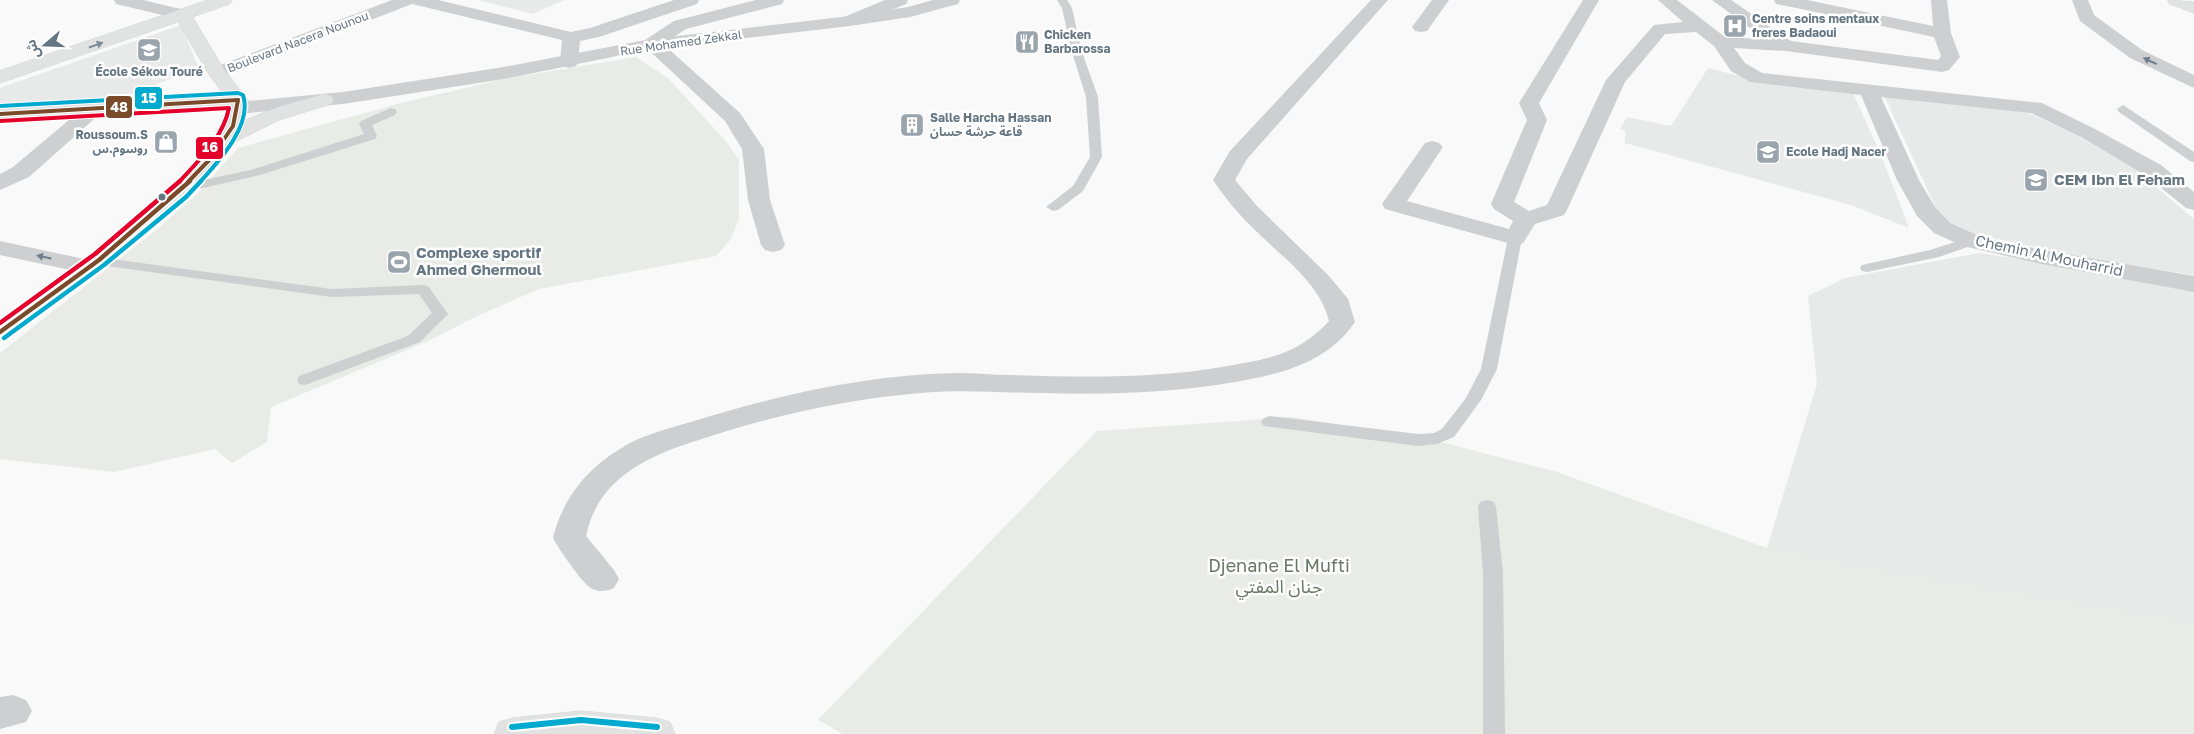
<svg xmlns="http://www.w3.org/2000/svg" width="2194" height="734" viewBox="0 0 2194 734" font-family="'Golos Text','Noto Sans Arabic',sans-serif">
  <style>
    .built { fill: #e8e9e9 }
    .green { fill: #e8ebe6 }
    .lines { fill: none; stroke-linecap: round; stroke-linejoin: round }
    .secondary-casing { stroke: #d5d6d7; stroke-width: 1 }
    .primary-casing { stroke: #d5d6d7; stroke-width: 1 }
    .trunk-casing { stroke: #d5d6d6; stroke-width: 1 }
    .service { fill: #cecfd0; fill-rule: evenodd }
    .minor { fill: #cecfd0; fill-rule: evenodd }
    .tertiary { fill: #cecfd0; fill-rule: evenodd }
    .secondary { fill: #e1e2e2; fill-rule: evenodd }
    .primary { fill: #e1e2e2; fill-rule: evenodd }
    .trunk { fill: #e1e2e2; fill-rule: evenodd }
    .bus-1-far1-casing { stroke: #fff; stroke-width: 6 }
    .bus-1-casing { stroke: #fff; stroke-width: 8 }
    .bus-2-far1-casing { stroke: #fff; stroke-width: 6 }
    .bus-2-casing { stroke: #fff; stroke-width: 8 }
    .bus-3-far2-casing { stroke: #fff; stroke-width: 6 }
    .bus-3-far1-casing { stroke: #fff; stroke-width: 8 }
    .bus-3-casing { stroke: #fff; stroke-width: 10 }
    .bus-1-far1 { stroke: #7a4b2a; stroke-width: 4 }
    .bus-1 { stroke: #7a4b2a; stroke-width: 4.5 }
    .bus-2-far1 { stroke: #e4002b; stroke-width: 4 }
    .bus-2 { stroke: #e4002b; stroke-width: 4.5 }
    .bus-3-far2 { stroke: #00a9ce; stroke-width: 4 }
    .bus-3-far1 { stroke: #00a9ce; stroke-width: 4.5 }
    .bus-3 { stroke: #00a9ce; stroke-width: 6 }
    .oneway { fill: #7e8c96 }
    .oneway2 { fill: #707f8b }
    .bus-dot { fill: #657683; stroke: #fff; stroke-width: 2 }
    .labels { text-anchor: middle; stroke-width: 5; stroke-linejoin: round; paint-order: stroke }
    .far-poi-label { font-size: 12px; font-weight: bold; fill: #657683; stroke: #fff; text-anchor: start }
    .far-street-label { font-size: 12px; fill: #657683; stroke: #fff }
    .poi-label { font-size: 15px; font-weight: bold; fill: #657683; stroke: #fff; text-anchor: start }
    .street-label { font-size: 15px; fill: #657683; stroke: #fff }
    .near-park-label { font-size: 18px; fill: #687a64; stroke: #fff }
    .line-badge { stroke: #fff; stroke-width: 2 }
    .badge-label { font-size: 14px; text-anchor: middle; font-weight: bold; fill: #fff }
  </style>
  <rect width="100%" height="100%" fill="#f9f9f9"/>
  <!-- built -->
  <g class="built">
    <path d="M478,0H564L533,14Z"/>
    <path d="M178,26H181L199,68L109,102L0,110V88Z"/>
    <path d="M1708,68L1743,77L1853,93L1883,160L1909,228L1851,205L1625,143V131L1620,129L1627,117L1671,126Z"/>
    <path d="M1882,91L2017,108L2073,133L2134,168L2194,219V275L2097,261L1962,231L1946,220L1935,206Z"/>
    <path d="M1979,253L2113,273L2194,289V624L1819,560L1767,548L1817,384L1808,296L1845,278Z"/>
  </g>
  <!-- green -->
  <g class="green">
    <path d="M636,57L668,78L724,139L739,160V220L730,240L716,256L539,289L477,316L426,342L271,407L267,442L232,463L215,449L114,472L0,459V353L155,231L196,195L238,148L405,102L504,79Z"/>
    <path d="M1292,417L1437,441L1557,472L1767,548L1819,560L2194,624V734H843L818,720L1097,431Z"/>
  </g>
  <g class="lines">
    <defs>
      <g id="secondary">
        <path d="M2168,0L2194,2V13L2170,4Z"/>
        <path d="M183,10L189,11L225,71L248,100L249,108L243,121L278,107L324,94L331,96L334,100L331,104L279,120L231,144L193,193L167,217L106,266L9,338L0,340V320L88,256L151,207L177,183L214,138L229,108V106L0,120V108L224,95L208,73L174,15L177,11Z"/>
      </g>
      <path id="primary" d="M208,0H232L230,4L0,83V71Z"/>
      <path id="trunk" d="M581,711L656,718L670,722L675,734H494L499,722L513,718Z"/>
    </defs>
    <!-- secondary casing -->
    <use href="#secondary" class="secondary-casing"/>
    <!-- primary casing -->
    <use href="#primary" class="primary-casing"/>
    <!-- trunk casing -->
    <use href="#trunk" class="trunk-casing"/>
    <!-- service -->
    <g class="service">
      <path d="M1057,0H1067L1072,8L1081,49L1098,97L1102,157L1083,191L1058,210L1053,211L1046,207L1073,186L1090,157L1086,97L1071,49L1062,8Z"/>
      <path d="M2123,105L2194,152V162L2190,161L2119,112L2117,109Z"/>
      <path d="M391,108L395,109L397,112L395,115L372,125L377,136L375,139L260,175L185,192L178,188L180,185L251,170L364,134L359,124L361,121Z"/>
      <path d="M1515,234L1522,238L1497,369L1481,400L1454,437L1437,444L1418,446L1264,426L1261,422L1264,418L1270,416L1418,434L1434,433L1442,429L1466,398L1481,369L1508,238Z"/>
      <path d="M1971,237L1978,241L1976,244L1939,257L1867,272L1862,271L1860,268L1862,265L1930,250Z"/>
      <path d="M97,257L332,289L423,285L428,286L448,314L420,342L305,385L299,384L297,380L299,376L408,336L432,313L419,294L332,297L92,264L90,261L92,258Z"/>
      <path d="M1487,500L1494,502L1496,507L1503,573L1505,734H1483V573L1478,507L1480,502Z"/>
    </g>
    <!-- minor -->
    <g class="minor">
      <path d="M114,0H143L189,11L192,15L189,19L183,20L116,4Z"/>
      <path d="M392,0H438L571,32L590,28L674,0H699L697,4L599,37L580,41L578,62L576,66L569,68L562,66L560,62L562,40L412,4L224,77L217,79L210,77L208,73L210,69Z"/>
      <path d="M756,0H784L782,4L686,29L663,44L740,113L764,149L770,200L785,245L781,250L773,252L765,250L761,245L748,200L742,149L725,121L642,44L645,40L674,21Z"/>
      <path d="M885,0H908L906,4L856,25H844L841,21L844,17Z"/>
      <path d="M1371,0H1388L1247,159L1235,180L1257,206L1329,276L1348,299L1355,322C1327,363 1281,374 1235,382C1171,393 1106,395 1042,393C1001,393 960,389 920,393C846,399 772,416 702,439C650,455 598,477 586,536L614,570L619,579L614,588C606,591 599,593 591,588C583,584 558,548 553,538C562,500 586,469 620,449C641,435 667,429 691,422C777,395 869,374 959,373C976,373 993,375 1010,375C1080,377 1152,379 1222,367C1244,363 1267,360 1288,351C1304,344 1317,334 1329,321C1320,283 1282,257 1255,230C1239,215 1225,198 1213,180L1230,151Z"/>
      <path d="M1432,0H1449L1427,31L1421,32L1415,31L1412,27Z"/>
      <path d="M1583,0H1599L1539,103L1547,120L1514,202L1529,211L1547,205L1606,80L1654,25L1683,22L1658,0H1677L1725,37L1765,39L1712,0H1731L1791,41L1938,60L1941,56L1934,37L1782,5L1776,4L1774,0H1807L1933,26L1931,0H1947L1951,33L1960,57L1949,70L1942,72L1786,51L1734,48L1745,63L1762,73L2042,103L2095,129L2161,165L2194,192V210L2186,208L2145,175L2081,137L2031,113L1881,97L1919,180L1935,207L1950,223L1979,236L2037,249L2194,276V292L2037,263L1963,246L1934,233L1917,216L1897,180L1861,95L1750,82L1731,71L1714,46L1696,32L1665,34L1625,82L1567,210L1564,215L1535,224L1523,243L1515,245L1385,209L1382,204L1425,143L1432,141L1439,143L1443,147L1407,201L1509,229L1513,221L1494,209L1491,204L1527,120L1519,103Z"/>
      <path d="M2072,0H2088L2094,15L2142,50L2194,75V88L2130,58L2080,21Z"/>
      <path d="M95,102L102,104L105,108L102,112L29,177L0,190V174L13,167L88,104Z"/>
      <path d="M0,241L98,262L101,267L98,272L89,274L0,255Z"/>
      <path d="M13,695L26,700L32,711L26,722L0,729V697Z"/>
    </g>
    <!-- tertiary -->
    <path class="tertiary" d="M933,0H960L958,4L910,17L850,26L651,49L504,79L343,104L239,114L232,112L229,108L232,104L239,102L343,92L504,67L651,39L850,16L908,7Z"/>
    <!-- secondary -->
    <use href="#secondary" class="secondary"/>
    <!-- primary -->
    <use href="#primary" class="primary"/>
    <!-- trunk -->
    <use href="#trunk" class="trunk"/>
    <defs>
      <g id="bus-1-far1">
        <path d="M0,114L238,100"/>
        <path d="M188,182L212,157L233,126L238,100"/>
      </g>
      <path id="bus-1" d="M0,332L99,260L190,181"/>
      <path id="bus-2-far1" d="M0,121L229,108C223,138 199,160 179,182"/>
      <path id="bus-2" d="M0,323L95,254L180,181"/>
      <path id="bus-3-far2" d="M0,106L238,93L243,95C253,125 218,162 200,182"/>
      <path id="bus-3-far1" d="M4,338L104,265L186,197L201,181"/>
      <path id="bus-3" d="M512,727L581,720L657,727"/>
    </defs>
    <!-- bus-1-far1 casing -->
    <use href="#bus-1-far1" class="bus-1-far1-casing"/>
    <!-- bus-1 casing -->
    <use href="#bus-1" class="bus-1-casing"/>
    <!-- bus-2-far1 casing -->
    <use href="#bus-2-far1" class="bus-2-far1-casing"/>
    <!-- bus-2 casing -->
    <use href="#bus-2" class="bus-2-casing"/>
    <!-- bus-3-far2 casing -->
    <use href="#bus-3-far2" class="bus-3-far2-casing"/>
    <!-- bus-3-far1 casing -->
    <use href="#bus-3-far1" class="bus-3-far1-casing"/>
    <!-- bus-3 casing -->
    <use href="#bus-3" class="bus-3-casing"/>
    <!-- bus-1-far1 -->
    <use href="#bus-1-far1" class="bus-1-far1"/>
    <!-- bus-1 -->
    <use href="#bus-1" class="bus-1"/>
    <!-- bus-2-far1 -->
    <use href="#bus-2-far1" class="bus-2-far1"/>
    <!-- bus-2 -->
    <use href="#bus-2" class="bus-2"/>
    <!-- bus-3-far2 -->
    <use href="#bus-3-far2" class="bus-3-far2"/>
    <!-- bus-3-far1 -->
    <use href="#bus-3-far1" class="bus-3-far1"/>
    <!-- bus-3 -->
    <use href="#bus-3" class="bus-3"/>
  </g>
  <!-- one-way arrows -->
  <defs><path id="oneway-solid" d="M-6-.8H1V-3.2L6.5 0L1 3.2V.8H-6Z" transform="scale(1.25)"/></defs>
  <use class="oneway" href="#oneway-solid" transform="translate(96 45) rotate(-19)"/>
  <g class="oneway2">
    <use href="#oneway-solid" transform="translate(2150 61) rotate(-155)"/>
    <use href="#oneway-solid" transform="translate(44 257) rotate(-168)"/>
  </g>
  <!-- icons -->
  <defs>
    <symbol id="hospital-square" viewBox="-11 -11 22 22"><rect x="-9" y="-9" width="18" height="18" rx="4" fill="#99a4ac" stroke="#fff"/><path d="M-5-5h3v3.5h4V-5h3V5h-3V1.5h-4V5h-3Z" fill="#fff"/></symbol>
    <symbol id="restaurant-square" viewBox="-11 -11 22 22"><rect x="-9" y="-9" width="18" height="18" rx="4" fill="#99a4ac" stroke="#fff"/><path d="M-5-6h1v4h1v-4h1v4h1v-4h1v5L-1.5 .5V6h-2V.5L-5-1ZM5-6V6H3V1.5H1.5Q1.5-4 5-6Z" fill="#fff"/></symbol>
    <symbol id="school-square" viewBox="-11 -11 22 22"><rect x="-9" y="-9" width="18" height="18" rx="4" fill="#99a4ac" stroke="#fff"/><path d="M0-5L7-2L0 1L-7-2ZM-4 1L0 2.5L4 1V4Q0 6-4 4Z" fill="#fff"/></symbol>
    <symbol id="building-square" viewBox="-11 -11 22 22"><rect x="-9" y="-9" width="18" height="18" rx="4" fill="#99a4ac" stroke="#fff"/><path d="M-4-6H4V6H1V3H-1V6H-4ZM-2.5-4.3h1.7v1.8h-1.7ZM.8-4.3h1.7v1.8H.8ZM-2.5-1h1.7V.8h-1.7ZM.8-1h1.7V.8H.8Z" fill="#fff"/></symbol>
    <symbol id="shop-square" viewBox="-11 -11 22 22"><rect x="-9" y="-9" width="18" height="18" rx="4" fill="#99a4ac" stroke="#fff"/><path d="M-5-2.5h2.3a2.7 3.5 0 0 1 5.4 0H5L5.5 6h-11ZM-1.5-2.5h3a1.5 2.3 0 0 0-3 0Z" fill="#fff"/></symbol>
    <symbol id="stadium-square" viewBox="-11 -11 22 22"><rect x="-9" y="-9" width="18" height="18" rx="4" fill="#99a4ac" stroke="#fff"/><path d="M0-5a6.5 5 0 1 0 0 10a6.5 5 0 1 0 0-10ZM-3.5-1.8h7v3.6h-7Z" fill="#fff"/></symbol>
  </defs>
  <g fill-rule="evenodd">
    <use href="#hospital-square" x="1721" y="12" width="28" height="28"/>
    <use href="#restaurant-square" x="1013" y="28" width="28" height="28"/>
    <use href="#school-square" x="135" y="36" width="28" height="28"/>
    <use href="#building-square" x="898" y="111" width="28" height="28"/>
    <use href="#shop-square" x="152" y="128" width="28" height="28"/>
    <use href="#school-square" x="1754" y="138" width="28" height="28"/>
    <use href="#school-square" x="2022" y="166" width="28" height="28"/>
    <use href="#stadium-square" x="385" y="248" width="28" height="28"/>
  </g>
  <!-- markers -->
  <circle class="bus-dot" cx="162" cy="197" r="4.5"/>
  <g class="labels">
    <!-- far-poi labels -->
    <g class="far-poi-label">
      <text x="1752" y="23">Centre soins mentaux<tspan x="1752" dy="14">freres Badaoui</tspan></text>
      <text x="1044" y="39">Chicken<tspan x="1044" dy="14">Barbarossa</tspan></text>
      <text x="149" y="76" text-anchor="middle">École Sékou Touré</text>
      <text x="930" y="122">Salle Harcha Hassan<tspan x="930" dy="14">قاعة حرشة حسان</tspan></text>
      <text x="148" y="139" text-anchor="end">Roussoum.S<tspan x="148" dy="14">روسوم.س</tspan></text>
      <text x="1786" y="156">Ecole Hadj Nacer</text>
    </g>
    <!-- far-street labels -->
    <g class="far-street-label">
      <text transform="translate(298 42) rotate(-21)" y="4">Boulevard Nacera Nounou</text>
      <text transform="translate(681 43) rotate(-8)" y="4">Rue Mohamed Zekkal</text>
    </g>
    <!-- poi labels -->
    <g class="poi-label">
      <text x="2054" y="185">CEM Ibn El Feham</text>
      <text x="416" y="258">Complexe sportif<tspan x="416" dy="17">Ahmed Ghermoul</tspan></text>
    </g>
    <!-- street labels -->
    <g class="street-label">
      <text transform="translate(2049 256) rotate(12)" y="5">Chemin Al Mouharrid</text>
    </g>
    <!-- near-park labels -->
    <g class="near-park-label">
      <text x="1279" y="572">Djenane El Mufti<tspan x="1279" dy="21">جنان المفتي</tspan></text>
    </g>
  </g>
  <g class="line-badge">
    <rect x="134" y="86" width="29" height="24" rx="5" fill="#00a9ce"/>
    <rect x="105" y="95" width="28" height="24" rx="5" fill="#7a4b2a"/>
    <rect x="195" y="136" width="29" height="24" rx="5" fill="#e4002b"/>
  </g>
  <g class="badge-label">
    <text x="149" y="103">15</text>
    <text x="119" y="112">48</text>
    <text x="210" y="152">16</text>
  </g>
  <!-- north arrow -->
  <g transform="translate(45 45) rotate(251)" stroke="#ffffff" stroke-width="4" paint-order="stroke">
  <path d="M0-4L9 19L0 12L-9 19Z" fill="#657683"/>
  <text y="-8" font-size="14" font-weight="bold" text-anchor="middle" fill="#657683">ش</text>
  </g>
</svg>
